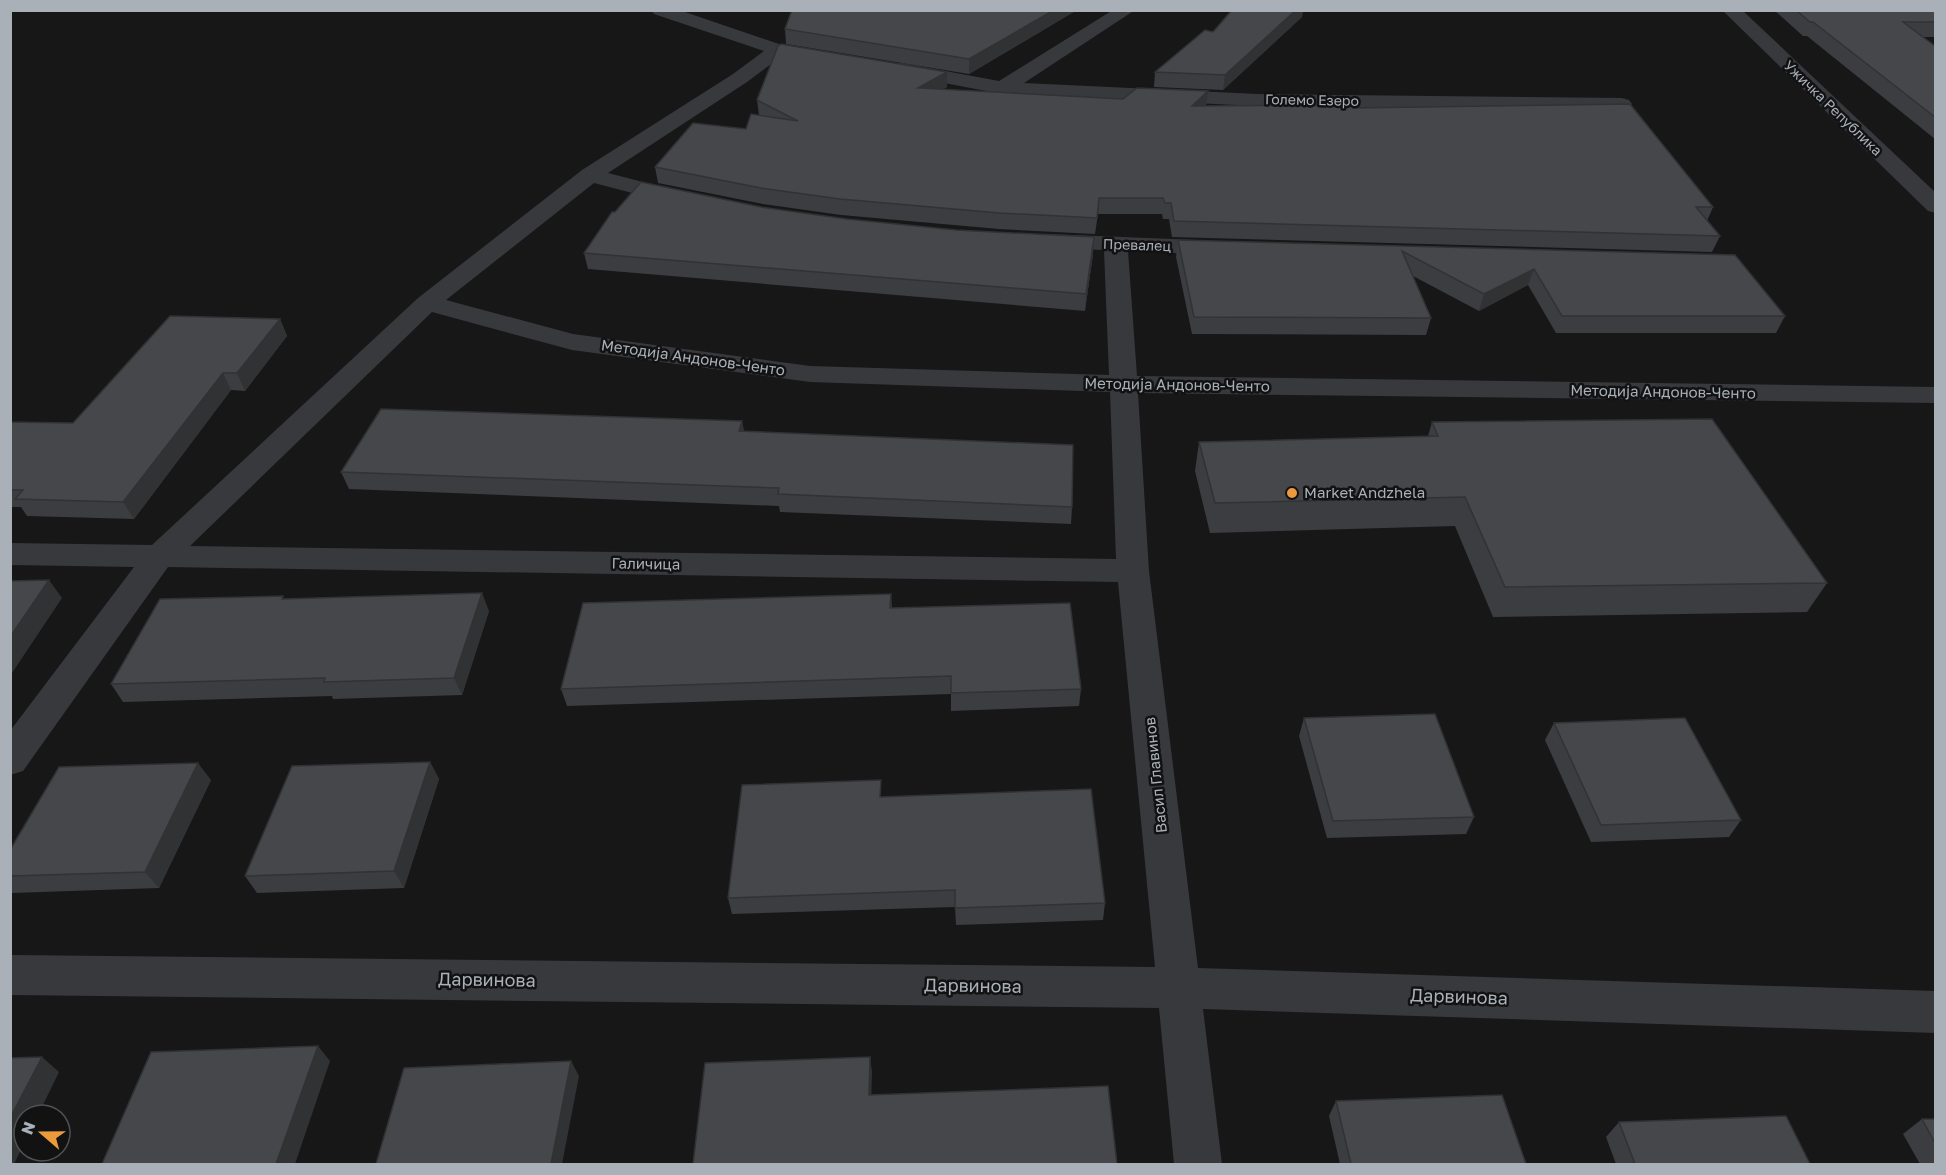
<svg xmlns="http://www.w3.org/2000/svg" width="1946" height="1175" viewBox="0 0 1946 1175" font-family="'Golos Text',sans-serif">
  <style>
    .lines { fill: none; stroke-linecap: round; stroke-linejoin: round }
    .minor { fill: #38393d; fill-rule: evenodd }
    .wall { fill: #3c3d40 }
    .shaded-wall { fill: #313234 }
    .building { fill: #46474b; stroke: #313234; stroke-width: 1.5 }
    .poi-dot { fill: #eb9b3c; stroke: #121213; stroke-width: 2 }
    .labels { text-anchor: middle; stroke-width: 5; stroke-linejoin: round; paint-order: stroke }
    .far-street-label { font-size: 14px; fill: #a9b0b8; stroke: #121213 }
    .street-label { font-size: 15px; fill: #a9b0b8; stroke: #121213 }
    .poi-label { font-size: 15px; fill: #a9b0b8; stroke: #121213; text-anchor: start }
    .near-street-label { font-size: 18px; fill: #a9b0b8; stroke: #121213 }
  </style>
  <rect width="100%" height="100%" fill="#171718"/>
  <g class="lines">
    <!-- minor -->
    <g class="minor">
      <path d="M651,10H679L782,45L802,49L805,53L802,57L795,59L782,56L747,82L608,173L686,193L689,198L686,203L678,205L594,183L446,300L573,334L810,366L1109,375L1104,250L1048,248L1040,246L1036,241L1040,236L1048,234L1221,241L1230,243L1233,248L1230,253L1221,255L1128,251L1137,376L1936,387V403L1138,393L1149,571L1198,968L1936,991V1033L1203,1009L1222,1164H1174L1159,1008L10,995V955L1155,967L1118,582L168,567L23,771L10,775V731L134,567L10,565V543L152,545L418,298L582,170L733,74L764,51L654,14ZM432,312L572,350L810,382L1110,392L1116,559L190,546Z"/>
      <path d="M1113,10H1135L1024,83L1258,94L1622,98L1629,100L1632,104L1629,108L1622,110L1258,106L1002,94L902,75L895,73L892,69L895,65L902,63L999,81Z"/>
      <path d="M1722,10H1742L1936,193V213L1928,211Z"/>
    </g>
  </g>
  <!-- wall -->
  <g class="wall">
    <path d="M792,10H1077L969,74L786,44L785,29Z"/>
    <path d="M1232,10H1303L1302,17L1223,90L1154,87L1155,72L1213,32Z"/>
    <path d="M1774,10H1935V37H1922L1935,46V139L1807,36H1803Z"/>
    <path d="M947,87L942,90L1206,106L1353,108L1713,207L1707,221L1720,236L1712,252L1172,237L1169,219H1163L1162,214H1098L1095,234L999,229L841,215L763,204L658,183L655,167L746,129L759,115L757,100Z"/>
    <path d="M761,207L1093,254L1085,311L588,269L584,253Z"/>
    <path d="M1178,240L1735,255L1785,316L1776,333H1556L1528,285L1479,311L1413,276L1431,318L1426,335L1192,334L1176,257Z"/>
    <path d="M280,319L287,336L245,391L231,390L134,519L27,516L21,507H10V422L73,423Z"/>
    <path d="M742,421L744,431L1072,507L1071,524L780,512L779,506L349,489L341,472Z"/>
    <path d="M1432,422L1827,583L1807,612L1493,617L1455,526L1210,533L1195,471L1199,442L1428,436Z"/>
    <path d="M891,594L892,608L1081,689L1079,706L951,711V694L567,706L561,689Z"/>
    <path d="M285,599L489,611L462,695L333,699L332,696L123,702L111,684Z"/>
    <path d="M1304,718L1474,817L1466,834L1327,838L1299,736Z"/>
    <path d="M1554,723L1741,820L1729,837L1591,842L1545,740Z"/>
    <path d="M430,762L439,779L404,888L257,893L245,876Z"/>
    <path d="M211,780L159,888L12,893L10,892V850Z"/>
    <path d="M882,797L1105,903L1103,920L956,925L955,907L732,914L728,898Z"/>
    <path d="M1336,1101L1526,1164H1340L1329,1116Z"/>
    <path d="M1922,1119H1935V1164H1920L1903,1134Z"/>
    <path d="M1619,1122L1810,1164H1616L1606,1137Z"/>
  </g>
  <!-- shaded-wall -->
  <g class="shaded-wall">
    <path d="M1054,10H1077L969,74V59Z"/>
    <path d="M1296,10H1303L1302,17L1223,90L1225,75Z"/>
    <path d="M947,72V87L919,103L918,88Z"/>
    <path d="M1208,91L1206,106L1190,121L1192,106Z"/>
    <path d="M1094,237L1093,254L1085,311L1086,294Z"/>
    <path d="M1534,269L1528,285L1479,311L1484,294Z"/>
    <path d="M280,319L287,336L245,391L237,373Z"/>
    <path d="M223,373L231,390L134,519L123,502Z"/>
    <path d="M742,421L745,439L739,431Z"/>
    <path d="M49,580L62,598L10,676V637Z"/>
    <path d="M482,593L489,611L462,695L454,678Z"/>
    <path d="M430,762L439,779L404,888L394,871Z"/>
    <path d="M198,763L211,780L159,888L145,872Z"/>
    <path d="M318,1046L330,1061L295,1164H276Z"/>
    <path d="M42,1057L59,1072L38,1115H24V1144L14,1164H10V1118Z"/>
    <path d="M870,1057L872,1072L871,1110L869,1095Z"/>
    <path d="M571,1061L579,1076L562,1164H551Z"/>
  </g>
  <!-- building -->
  <g class="building">
    <path d="M792,10H1054L969,59L785,29Z"/>
    <path d="M1232,10H1296L1225,75L1155,72L1205,30L1213,32Z"/>
    <path d="M1796,10H1935V22H1903L1935,46V117L1813,22H1810Z"/>
    <path d="M781,44L947,72L918,88L1123,99L1137,88L1208,91L1192,106L1352,105L1353,108L1630,104L1713,207H1696L1720,236L1174,221L1171,203H1165L1163,198H1099L1097,218L999,213L840,199L761,188L655,167L693,123L746,129L751,114L798,121L757,100L778,46Z"/>
    <path d="M641,182L761,207L847,219L956,230L1094,237L1086,294L584,253L612,212H615Z"/>
    <path d="M1178,240L1735,255L1785,316H1562L1534,269L1484,294L1402,251L1431,318L1194,317Z"/>
    <path d="M170,316L280,319L237,373H223L123,502L15,499L23,490H10V422L73,423Z"/>
    <path d="M381,409L742,421L739,431L1073,445L1072,507L778,494L779,488L341,472Z"/>
    <path d="M1712,419L1827,583L1505,587L1465,497L1215,503L1199,442L1438,436L1432,422Z"/>
    <path d="M49,580L10,637V581Z"/>
    <path d="M482,593L454,678L324,682L325,678L111,684L160,599L283,596L282,599Z"/>
    <path d="M891,594L890,608L1070,603L1081,689L951,693V676L561,689L583,603Z"/>
    <path d="M1435,714L1474,817L1333,821L1304,718Z"/>
    <path d="M1685,718L1741,820L1601,825L1554,723Z"/>
    <path d="M430,762L394,871L245,876L292,766Z"/>
    <path d="M198,763L145,872L10,876V850L59,767Z"/>
    <path d="M881,780L880,797L1091,789L1105,903L955,908V890L728,898L742,785Z"/>
    <path d="M318,1046L276,1164H102L151,1052Z"/>
    <path d="M42,1057L10,1118V1058Z"/>
    <path d="M870,1057L869,1095L1108,1086L1117,1164H693L705,1063Z"/>
    <path d="M571,1061L551,1164H376L404,1068Z"/>
    <path d="M1502,1095L1526,1164H1351L1336,1101Z"/>
    <path d="M1786,1116L1810,1164H1635L1619,1122Z"/>
    <path d="M1922,1119H1935V1143Z"/>
  </g>
  <!-- markers -->
  <circle class="poi-dot" cx="1292" cy="493" r="6"/>
  <g class="labels">
    <!-- far-street labels -->
    <g class="far-street-label">
      <text transform="translate(1312 100) rotate(1)" y="5">Големо Езеро</text>
      <text transform="translate(1833 108) rotate(44)" y="5">Ужичка Република</text>
      <text transform="translate(1137 245) rotate(2)" y="5">Превалец</text>
    </g>
    <!-- street labels -->
    <g class="street-label">
      <text transform="translate(693 358) rotate(8)" y="5">Методија Андонов-Ченто</text>
      <text transform="translate(1177 385) rotate(1)" y="5">Методија Андонов-Ченто</text>
      <text transform="translate(1663 392) rotate(1)" y="5">Методија Андонов-Ченто</text>
      <text transform="translate(646 564) rotate(1)" y="5">Галичица</text>
      <text transform="translate(1156 775) rotate(-96)" y="5">Васил Главинов</text>
    </g>
    <!-- poi labels -->
    <g class="poi-label">
      <text x="1304" y="498">Market Andzhela</text>
    </g>
    <!-- near-street labels -->
    <g class="near-street-label">
      <text transform="translate(487 980) rotate(1)" y="6">Дарвинова</text>
      <text transform="translate(973 986) rotate(1)" y="6">Дарвинова</text>
      <text transform="translate(1459 997) rotate(2)" y="6">Дарвинова</text>
    </g>
  </g>
  <!-- border -->
  <rect width="1946" height="1175" fill="none" stroke="#a9b0b8" stroke-width="24"/>
  <!-- north arrow -->
  <g transform="translate(42 1133) rotate(290)"><circle r="28" fill="#121213" stroke="#4e5155" stroke-width="1.5"/>
  <path d="M0-4.5L10 22L0 15L-10 22Z" fill="#eb9b3c"/>
  <text y="-9" font-size="16" font-weight="bold" text-anchor="middle" fill="#a9b0b8">N</text>
  </g>
</svg>
